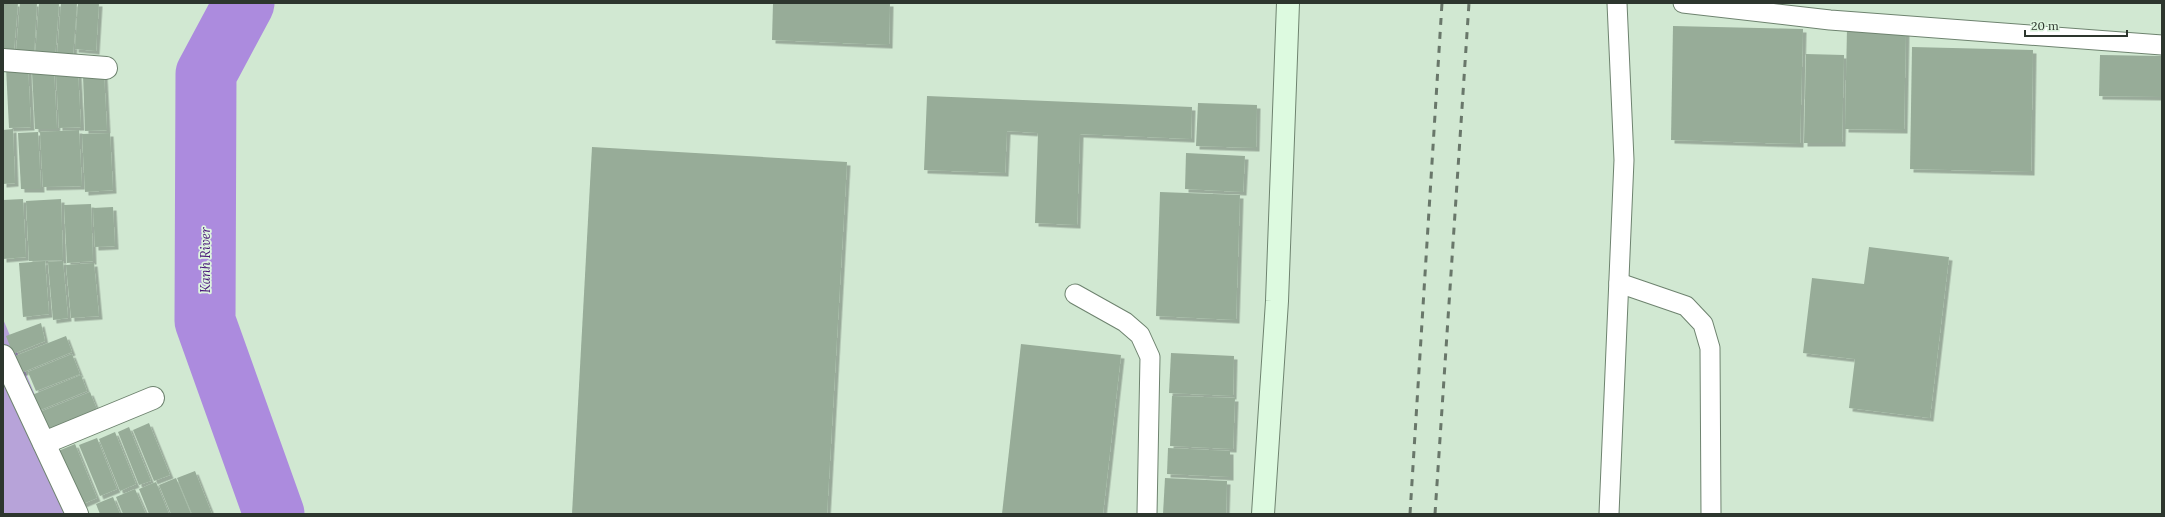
<svg xmlns="http://www.w3.org/2000/svg" width="2165" height="517" viewBox="0 0 2165 517" font-family="Lora,serif">
  <style>
    .green { fill: #b7a3d9 }
    .lines { fill: none; stroke-linecap: round; stroke-linejoin: round }
    .river { stroke: #ac8bde; stroke-width: 61 }
    .building { fill: #97ac98; filter: url(#shadow) }
    .lane-casing { stroke: #6e836f; stroke-width: 21 }
    .street-casing { stroke: #6e836f; stroke-width: 24 }
    .secondary-casing { stroke: #6e836f; stroke-width: 24 }
    .lane { stroke: #fff; stroke-width: 19 }
    .street { stroke: #fff; stroke-width: 22 }
    .secondary { stroke: #ddfae0; stroke-width: 22 }
    .rail { stroke: #69776a; stroke-width: 3; stroke-dasharray: 7 7; stroke-linecap: butt }
    .labels { text-anchor: middle; stroke-width: 3.5; stroke-linejoin: round; paint-order: stroke }
    .water-label { font-size: 13px; font-style: italic; fill: #481677; stroke: #def5df }
  </style>
  <defs>
    <filter id="shadow"><feDropShadow dx="3.5" dy="3.5" stdDeviation="0" flood-color="#0004"/></filter>
  </defs>
  <rect width="100%" height="100%" fill="#d1e8d2"/>
  <!-- green -->
  <path class="green" d="M3,319L85,514H3Z"/>
  <g class="lines">
    <!-- river -->
    <path class="river" d="M244,3L206,74L205,321L274,514"/>
  </g>
  <!-- building -->
  <g class="building">
    <path d="M3,3H18L14,50L3,49Z"/>
    <path d="M20,3H37L34,55L16,53Z"/>
    <path d="M39,3H59L55,59L35,57Z"/>
    <path d="M61,3H77L73,57L57,56Z"/>
    <path d="M78,3H99L96,51L75,49Z"/>
    <path d="M773,3H890L889,45L772,40Z"/>
    <path d="M1673,26L1803,29L1800,144L1671,140Z"/>
    <path d="M1847,28L1906,29L1904,130L1845,129Z"/>
    <path d="M1912,47L2033,50L2031,172L1910,169Z"/>
    <path d="M1806,54L1844,55L1842,143H1804Z"/>
    <path d="M2100,55L2162,56V97L2099,96Z"/>
    <path d="M28,66L31,127L9,128L6,67Z"/>
    <path d="M54,71L57,129H35L32,72Z"/>
    <path d="M78,72L81,127L59,128L56,73Z"/>
    <path d="M104,74L107,130L85,131L83,75Z"/>
    <path d="M927,96L1192,107L1191,139L1080,134L1077,225L1035,223L1038,133L1007,131L1005,173L924,170Z"/>
    <path d="M1198,103L1257,105L1256,148L1196,146Z"/>
    <path d="M13,129L15,183L3,184V130Z"/>
    <path d="M79,130L82,186L43,187L40,132Z"/>
    <path d="M38,132L41,189H21L18,133Z"/>
    <path d="M110,133L113,190L85,192L82,134Z"/>
    <path d="M592,147L847,162L827,514H572Z"/>
    <path d="M1186,153L1245,156L1243,192L1185,189Z"/>
    <path d="M1160,192L1240,195L1236,320L1156,316Z"/>
    <path d="M23,199L26,257L3,259V200Z"/>
    <path d="M61,199L63,260L29,261L26,201Z"/>
    <path d="M91,204L93,261L67,263L64,205Z"/>
    <path d="M113,207L115,246L95,247L93,208Z"/>
    <path d="M1869,247L1949,257L1930,418L1849,408L1855,359L1803,353L1812,278L1864,284Z"/>
    <path d="M45,261L49,314L23,317L19,263Z"/>
    <path d="M63,261L68,318L53,320L48,262Z"/>
    <path d="M94,263L99,316L71,318L66,265Z"/>
    <path d="M41,323L45,341L13,354L6,336Z"/>
    <path d="M66,336L72,352L21,373L15,356Z"/>
    <path d="M1021,344L1121,355L1103,514H1002Z"/>
    <path d="M1171,353L1234,356L1233,396L1169,393Z"/>
    <path d="M72,354L80,374L36,391L28,372Z"/>
    <path d="M81,375L87,391L38,411L32,395Z"/>
    <path d="M90,392L100,417L50,437L40,412Z"/>
    <path d="M1172,396L1235,398L1233,449L1170,446Z"/>
    <path d="M149,423L170,475L154,481L133,430Z"/>
    <path d="M129,427L151,481L139,485L118,432Z"/>
    <path d="M115,432L136,484L120,491L99,439Z"/>
    <path d="M97,438L117,489L100,496L79,445Z"/>
    <path d="M75,444L97,498L78,506L56,452Z"/>
    <path d="M1168,448L1230,451V477L1167,474Z"/>
    <path d="M195,471L212,514H192L177,478Z"/>
    <path d="M176,478L191,514H171L159,485Z"/>
    <path d="M1165,478L1227,481L1226,514H1163Z"/>
    <path d="M156,482L169,514H149L139,489Z"/>
    <path d="M135,489L146,514H123L116,497Z"/>
    <path d="M113,497L120,514H100L96,504Z"/>
  </g>
  <g class="lines">
    <defs>
      <g id="lane">
        <path d="M1683,3L1830,20L2162,45"/>
        <path d="M1619,283L1686,306L1703,324L1710,348L1711,514"/>
        <path d="M1075,294L1125,322L1140,335L1150,357L1147,514"/>
        <path d="M1609,514L1624,160L1617,3"/>
      </g>
      <g id="street">
        <path d="M3,60L106,68"/>
        <path d="M3,356L77,514"/>
        <path d="M44,443L153,398"/>
      </g>
      <path id="secondary" d="M1263,514L1277,301L1288,3"/>
    </defs>
    <!-- lane casing -->
    <use href="#lane" class="lane-casing"/>
    <!-- street casing -->
    <use href="#street" class="street-casing"/>
    <!-- secondary casing -->
    <use href="#secondary" class="secondary-casing"/>
    <!-- lane -->
    <use href="#lane" class="lane"/>
    <!-- street -->
    <use href="#street" class="street"/>
    <!-- secondary -->
    <use href="#secondary" class="secondary"/>
    <!-- rail -->
    <g class="rail">
      <path d="M1410,514L1442,3"/>
      <path d="M1435,514L1469,3"/>
    </g>
  </g>
  <g class="labels">
    <!-- water labels -->
    <g class="water-label">
      <text transform="translate(205 260) rotate(-90)" y="5">Kanh River</text>
    </g>
  </g>
  <!-- border -->
  <rect width="2165" height="517" fill="none" stroke="#2d362e" stroke-width="8"/>
  <!-- scale -->
  <path d="M2025 30v6h102v-6" fill="none" stroke="#2d362e" stroke-width="2"/>
  <text x="2031" y="30" font-size="12" fill="#2d362e" stroke="#def5df" stroke-width="3" paint-order="stroke">20 m</text>
</svg>
